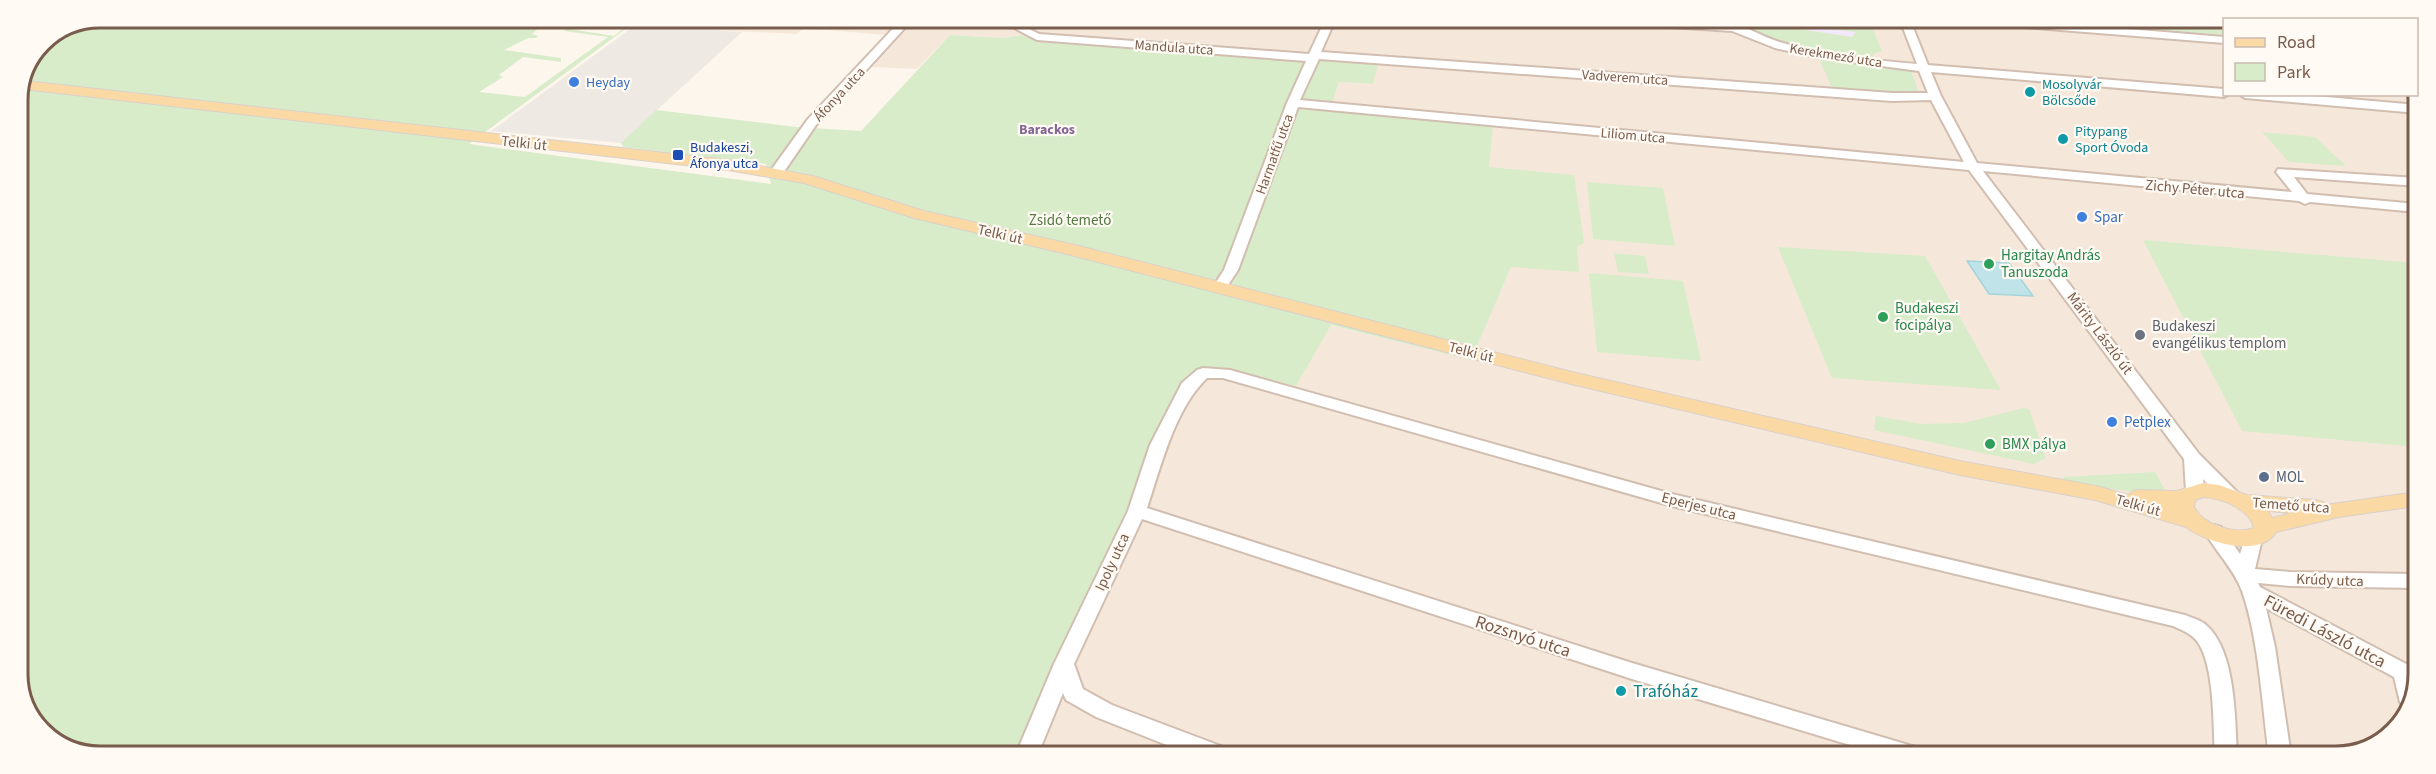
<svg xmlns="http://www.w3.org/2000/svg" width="2436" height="774" viewBox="0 0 2436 774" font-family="'Source Sans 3',sans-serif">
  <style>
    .residential { fill: #f5e8da }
    .industrial { fill: #efe9e4 }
    .education { fill: #f3e8fa }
    .green { fill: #d8ecc9; fill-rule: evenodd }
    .water { fill: #bfe3e8; stroke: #a5d3da; stroke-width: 1.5 }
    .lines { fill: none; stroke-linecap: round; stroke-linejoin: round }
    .minor-casing { stroke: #d1beb0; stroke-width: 4 }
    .major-casing { stroke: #dad1cd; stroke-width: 2 }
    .minor { fill: #fff; fill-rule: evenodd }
    .major { fill: #fbd9a5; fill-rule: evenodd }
    .shop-dot { fill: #3f7fe0; stroke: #fffaf3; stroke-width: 2 }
    .culture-dot { fill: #0f9aa8; stroke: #fffaf3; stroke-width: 2 }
    .transit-dot { fill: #1a4fb4; stroke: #fffaf3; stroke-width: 2 }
    .leisure-dot { fill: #2e9e5b; stroke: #fffaf3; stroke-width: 2 }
    .worship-dot { fill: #6b7280; stroke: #fffaf3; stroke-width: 2 }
    .service-dot { fill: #5c6f8a; stroke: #fffaf3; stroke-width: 2 }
    .labels { text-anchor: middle; stroke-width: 4.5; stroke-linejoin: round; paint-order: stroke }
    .far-street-label { font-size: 14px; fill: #7a5c4d; stroke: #fffaf3 }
    .far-shop-label { font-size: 14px; fill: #366cbe; stroke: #fffaf3; text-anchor: start }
    .far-culture-label { font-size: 14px; fill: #0d838f; stroke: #fffaf3; text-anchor: start }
    .far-neighbourhood-label { font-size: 14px; font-weight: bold; fill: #846695; stroke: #fffaf3 }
    .far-transit-label { font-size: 14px; fill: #164399; stroke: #fffaf3; text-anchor: start }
    .street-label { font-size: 15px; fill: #7a5c4d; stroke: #fffaf3 }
    .shop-label { font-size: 15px; fill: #366cbe; stroke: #fffaf3; text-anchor: start }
    .park-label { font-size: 15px; fill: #537a41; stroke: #fffaf3 }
    .leisure-label { font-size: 15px; fill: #27864d; stroke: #fffaf3; text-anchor: start }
    .worship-label { font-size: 15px; fill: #5b616d; stroke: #fffaf3; text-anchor: start }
    .service-label { font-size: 15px; fill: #4e5e75; stroke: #fffaf3; text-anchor: start }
    .near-street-label { font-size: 18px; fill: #7a5c4d; stroke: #fffaf3 }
    .near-culture-label { font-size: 18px; fill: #0d838f; stroke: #fffaf3; text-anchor: start }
    .rim { fill: none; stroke: #7a5c4d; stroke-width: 3 }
  </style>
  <rect width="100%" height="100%" fill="#fdf6ec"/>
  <!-- residential -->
  <path class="residential" d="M726,19L2224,21V94H2416L2417,91L2418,94L2415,695L2386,739L2336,756L1017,754L1186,377L1200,369L1216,367L1296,386L1330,325L1471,359L1511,267L1584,243L1488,167L1492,126L1330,110L1339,82L1373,84L1377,64L1039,39L1021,35L1005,38L950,35L917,69L870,67L897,36L804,28L797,34L712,30Z"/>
  <!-- industrial -->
  <path class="industrial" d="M644,19H724L713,30L742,32L621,143L491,131Z"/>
  <!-- education -->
  <path class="education" d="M1773,20H1852L1856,31L1852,37L1792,28Z"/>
  <!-- green -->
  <g class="green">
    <path d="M100,18L584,19L569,29L614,36L635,19H639L469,144L771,184L766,164L623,147L621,143L656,110L796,127L861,131L950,35L1005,38L1021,35L1039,39L1378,64L1373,84L1339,82L1330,110L1493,126L1489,167L1574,175L1584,243L1577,246L1579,272L1511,267L1471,360L1331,325L1296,386L1216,367L1200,369L1186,377L1017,754L79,753L38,728L18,680V100L42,42ZM569,25L564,31L608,37L525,97L479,92L503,77L499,75L523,57L561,62V58L504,50L528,38H536L538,36L532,34L541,26Z"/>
    <path d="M1806,20H1869L1882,51L1873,54L1872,60C1828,54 1787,46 1744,30L1760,23L1775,21L1792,28L1852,37L1856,32L1808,27Z"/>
    <path d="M2004,20L2224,21V37Z"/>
    <path d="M1818,56L1906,68L1911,71L1919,92L1915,95L1833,90Z"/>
    <path d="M2262,132L2315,137L2346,166L2289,162Z"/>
    <path d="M1587,182L1663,188L1675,246L1593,239Z"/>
    <path d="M2143,240L2417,263L2416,447L2242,431Z"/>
    <path d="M1778,247L1925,256L2001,390L1832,378Z"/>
    <path d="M1614,253L1645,256L1649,274L1618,272Z"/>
    <path d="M1589,273L1683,281L1701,361L1597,352Z"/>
    <path d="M2023,408L2029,409L2046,458L2034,464L1874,430L1876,416L1922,424L1964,423Z"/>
    <path d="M2155,472L2165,490L2136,492L2064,483L2063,477Z"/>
  </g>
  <!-- water -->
  <path class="water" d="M1967,261L2009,263L2033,296L1989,294Z"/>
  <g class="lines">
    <defs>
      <g id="minor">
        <path d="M902,19H913L816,125L781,176H771L769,173L808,119Z"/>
        <path d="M997,19H1010L1039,34L1309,54L1325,20H1335L1321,52L1892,93H1928L1919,71L1815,57L1775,48L1732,31L1609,23L1604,20H1658L1719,24L1714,20C1738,20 1760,37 1783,43C1827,56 1872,60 1917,64L1900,20H1910L1928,65L2224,89V94H2229L2224,97L1931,72L1941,96L1977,163L2292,192L2276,172L2278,169L2417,178V186L2294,177L2307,194L2417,204V212L2310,202L2305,204L2299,201L1983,171L2199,454L2238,493L2241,497L2238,501C2223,506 2213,489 2203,479L2204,491L2201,495L2195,497L2189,495L2186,491L2184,459L1969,170L1298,107L1238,270L1224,291L1219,292L1212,288L1224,270L1287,103L1306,61L1037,40ZM1319,59L1892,101L1931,100L1964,162L1300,100Z"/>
        <path d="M1968,20H2019L2224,37V43L1973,23Z"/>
        <path d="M2239,94H2292L2418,105V113L2245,98Z"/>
        <path d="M1203,368L1230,370L1672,494L2185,615C2192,618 2201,620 2206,625C2236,651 2235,719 2237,756H2215C2213,726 2215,665 2197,641C2190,633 2182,630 2173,626L1672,506L1223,378H1207C1175,408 1161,466 1147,508L1632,663L1912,746L1920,748L1923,755H1883L1632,679L1142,519L1074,664L1083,689L1112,705L1226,748L1229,755H1192L1096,717L1066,700L1063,693L1038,754H1016L1054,664L1128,511L1150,445L1182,383L1197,370Z"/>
        <path d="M2214,525L2221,527L2240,554L2246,534L2253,532L2260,534L2262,539L2255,569L2290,572L2416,574V588L2290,586L2258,583L2260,587L2410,666C2419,682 2415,695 2406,709L2400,702L2394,677L2266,608L2275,647L2291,756H2269C2262,705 2259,639 2242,591C2234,569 2216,552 2205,532L2207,527Z"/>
      </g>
      <path id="major" d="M26,81L728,160L813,176L924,211L1075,245L1572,372L1960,461L2096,486L2129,495L2131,492L2139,490L2177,491L2203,483L2219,485L2247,495L2315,500L2323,502L2325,505L2416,492V506L2339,517L2276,532C2260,559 2205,542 2186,527L2095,500L1960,475L1571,384L1067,254L914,218L804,183L728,170L23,89ZM2203,497C2220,498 2250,508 2254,528C2235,535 2203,525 2194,507L2195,500ZM2268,511L2292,513L2272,518Z"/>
    </defs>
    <!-- minor casing -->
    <use href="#minor" class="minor-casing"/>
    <!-- major casing -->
    <use href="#major" class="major-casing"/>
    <!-- minor -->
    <use href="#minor" class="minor"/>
    <!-- major -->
    <use href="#major" class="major"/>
  </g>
  <!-- markers -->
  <g class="shop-dot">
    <circle cx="574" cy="82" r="6"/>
    <circle cx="2082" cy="217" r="6"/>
    <circle cx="2112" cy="422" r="6"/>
  </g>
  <g class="culture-dot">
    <circle cx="2030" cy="92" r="6"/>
    <circle cx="2063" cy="139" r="6"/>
    <circle cx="1621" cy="691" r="6"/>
  </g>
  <rect class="transit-dot" x="672" y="149" width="12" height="12" rx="3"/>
  <g class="leisure-dot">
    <circle cx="1989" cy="264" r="6"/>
    <circle cx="1883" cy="317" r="6"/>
    <circle cx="1990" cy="444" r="6"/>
  </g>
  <circle class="worship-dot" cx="2140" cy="335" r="6"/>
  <circle class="service-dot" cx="2264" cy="477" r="6"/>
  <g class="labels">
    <!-- far-street labels -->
    <g class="far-street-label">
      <text transform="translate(1174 47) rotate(4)" y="5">Mandula utca</text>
      <text transform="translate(1836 55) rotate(9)" y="5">Kerekmező utca</text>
      <text transform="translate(1625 77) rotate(4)" y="5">Vadverem utca</text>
      <text transform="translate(839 94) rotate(-47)" y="5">Áfonya utca</text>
      <text transform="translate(1633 135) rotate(5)" y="5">Liliom utca</text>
      <text transform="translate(1274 154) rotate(-70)" y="5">Harmatfű utca</text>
    </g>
    <!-- far-shop labels -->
    <g class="far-shop-label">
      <text x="586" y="87">Heyday</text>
    </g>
    <!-- far-culture labels -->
    <g class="far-culture-label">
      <text x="2042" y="89">Mosolyvár<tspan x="2042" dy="16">Bölcsőde</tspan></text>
      <text x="2075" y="136">Pitypang<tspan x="2075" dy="16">Sport Óvoda</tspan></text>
    </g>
    <!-- far-neighbourhood labels -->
    <g class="far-neighbourhood-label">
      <text x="1047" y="134">Barackos</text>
    </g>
    <!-- far-transit labels -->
    <g class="far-transit-label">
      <text x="690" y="152">Budakeszi,<tspan x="690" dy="16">Áfonya utca</tspan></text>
    </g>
    <!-- street labels -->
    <g class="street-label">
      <text transform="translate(524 143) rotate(6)" y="5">Telki út</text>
      <text transform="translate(2195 189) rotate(5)" y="5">Zichy Péter utca</text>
      <text transform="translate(1000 234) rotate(13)" y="5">Telki út</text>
      <text transform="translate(2100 333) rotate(53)" y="5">Márity László út</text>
      <text transform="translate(1471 352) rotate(14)" y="5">Telki út</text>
      <text transform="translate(2138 505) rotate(16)" y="5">Telki út</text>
      <text transform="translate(2291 505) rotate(4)" y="5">Temető utca</text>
      <text transform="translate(1699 506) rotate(14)" y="5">Eperjes utca</text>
      <text transform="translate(1112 562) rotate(-65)" y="5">Ipoly utca</text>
      <text transform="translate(2330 580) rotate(2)" y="5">Krúdy utca</text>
    </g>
    <!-- shop labels -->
    <g class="shop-label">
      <text x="2094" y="222">Spar</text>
      <text x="2124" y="427">Petplex</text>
    </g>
    <!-- park labels -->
    <g class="park-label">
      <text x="1070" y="225">Zsidó temető</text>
    </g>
    <!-- leisure labels -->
    <g class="leisure-label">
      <text x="2001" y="260">Hargitay András<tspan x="2001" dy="17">Tanuszoda</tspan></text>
      <text x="1895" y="313">Budakeszi<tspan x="1895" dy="17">focipálya</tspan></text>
      <text x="2002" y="449">BMX pálya</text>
    </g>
    <!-- worship labels -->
    <g class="worship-label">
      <text x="2152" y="331">Budakeszi<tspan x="2152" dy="17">evangélikus templom</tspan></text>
    </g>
    <!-- service labels -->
    <g class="service-label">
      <text x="2276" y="482">MOL</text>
    </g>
    <!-- near-street labels -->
    <g class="near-street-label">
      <text transform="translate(2325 631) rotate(28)" y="6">Füredi László utca</text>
      <text transform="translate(1523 636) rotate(18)" y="6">Rozsnyó utca</text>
    </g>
    <!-- near-culture labels -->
    <g class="near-culture-label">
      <text x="1633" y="697">Trafóház</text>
    </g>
  </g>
  <!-- crop -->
  <path d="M0 0H2436V774H0ZM100 28H2336A72 72 0 0 1 2408 100V674A72 72 0 0 1 2336 746H100A72 72 0 0 1 28 674V100A72 72 0 0 1 100 28Z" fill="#fffaf3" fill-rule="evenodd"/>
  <path class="rim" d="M100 28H2336A72 72 0 0 1 2408 100V674A72 72 0 0 1 2336 746H100A72 72 0 0 1 28 674V100A72 72 0 0 1 100 28Z"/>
  <!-- legend -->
  <rect x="2223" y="18" width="195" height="78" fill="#fffaf3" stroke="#cabbb1" stroke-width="1.5"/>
  <rect x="2235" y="38" width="30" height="9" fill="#fbd9a5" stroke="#cabbb1" stroke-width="1.5"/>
  <text x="2277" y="48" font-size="18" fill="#7a5c4d">Road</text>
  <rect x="2235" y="63" width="30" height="18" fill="#d8ecc9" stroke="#cabbb1" stroke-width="1.5"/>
  <text x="2277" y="78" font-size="18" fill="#7a5c4d">Park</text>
</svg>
